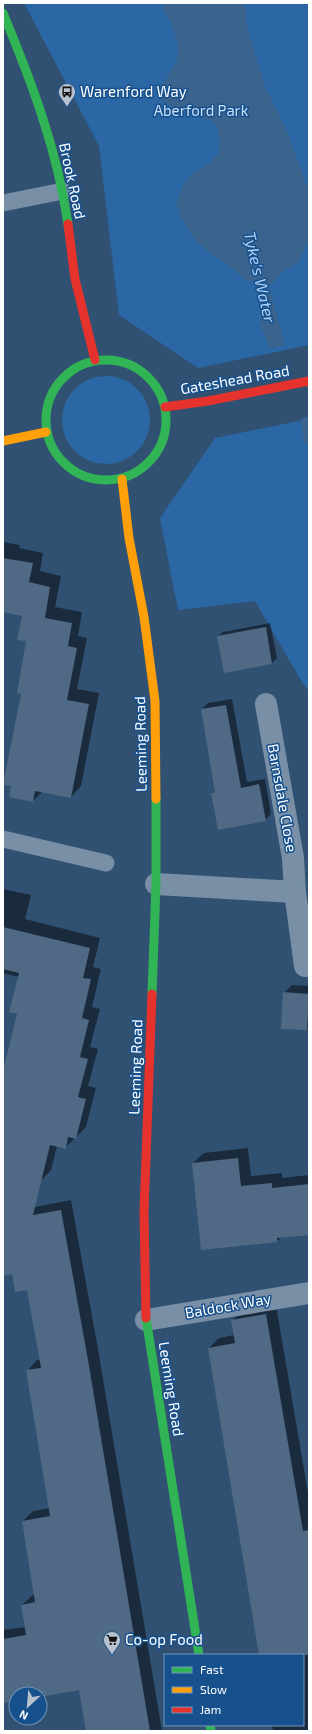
<svg xmlns="http://www.w3.org/2000/svg" width="312" height="1734" viewBox="0 0 312 1734" font-family="'Exo 2',sans-serif">
  <style>
    .green { fill: #2a67a4 }
    .water { fill: #3a638e }
    .shadow { fill: #0007 }
    .lines { fill: none; stroke-linecap: round; stroke-linejoin: round }
    .stream { stroke: #3a638e; stroke-width: 10 }
    .building { fill: #506984 }
    .lane { stroke: #788fa6; stroke-width: 17 }
    .street { stroke: #788fa6; stroke-width: 22 }
    .fast { stroke: #30b455; stroke-width: 9 }
    .slow { stroke: #ff9f0a; stroke-width: 9 }
    .jam { stroke: #e5322d; stroke-width: 9 }
    .labels { text-anchor: middle; stroke-width: 3; stroke-linejoin: round; paint-order: stroke }
    .poi-label { font-size: 15px; fill: #fff; stroke: #16508d; text-anchor: start }
    .park-label { font-size: 15px; fill: #c7e1fb; stroke: #16508d }
    .street-label { font-size: 15px; fill: #fff; stroke: #16508d }
    .water-label { font-size: 16px; font-style: italic; fill: #add2f7; stroke: #16508d }
  </style>
  <rect width="100%" height="100%" fill="#315172"/>
  <!-- green -->
  <g class="green">
    <path d="M24,3H309V345L198,368L119,315L99,146Z"/>
    <circle cx="106" cy="420" r="44"/>
    <path d="M309,419V691L302,682L255,601L178,610L160,518L215,438Z"/>
  </g>
  <!-- water -->
  <path class="water" d="M160,3H246V23L265,86L287,131L309,192V240L298,263L281,273L269,287L285,345L270,349L260,324L263,309L256,282L247,280L196,242L181,218L176,203L183,185L192,173L208,164L218,154L220,142L217,125L202,116L183,109L168,105L161,99L159,91C163,83 177,64 178,55C179,39 169,17 160,3Z"/>
  <!-- shadow -->
  <g class="shadow">
    <path d="M3,542L20,545L19,548L43,553L40,571L61,576L55,607L82,612L78,636L87,638L77,689L99,693L81,786L71,797L42,792L33,801L12,786L28,640L23,615L3,610Z"/>
    <path d="M270,623L277,658L272,663L218,636L223,632Z"/>
    <path d="M232,699L247,782L265,779L271,814L265,820L212,793L216,790L202,709L208,703Z"/>
    <path d="M3,889L31,895L25,919L100,938L93,967L101,969L92,1007L100,1009L90,1047L98,1049L88,1086L96,1088L86,1127L65,1148L57,1146L51,1170L41,1181L3,1172V1080L18,1013L19,977L3,973Z"/>
    <path d="M292,985L309,986V1028H282L284,993Z"/>
    <path d="M248,1148L251,1176L282,1173V1178L309,1175V1234L282,1237L277,1241L193,1163L204,1153Z"/>
    <path d="M71,1200L98,1349L162,1731H87L80,1689L40,1696V1694H16V1700L3,1702V1630L26,1627L22,1605L33,1595H35L23,1521L33,1511L50,1508L27,1371L37,1360H40L28,1289L13,1273L3,1275V1226L14,1211Z"/>
    <path d="M276,1305L309,1499V1731H273L272,1725H303V1655H260L209,1348L219,1338L234,1335L232,1321L242,1311Z"/>
  </g>
  <g class="lines">
    <!-- stream -->
    <path class="stream" d="M306,422L309,440"/>
  </g>
  <!-- building -->
  <g class="building">
    <path d="M3,558L33,563L29,582L50,587L45,618L72,623L68,646L77,648L67,700L89,704L71,798L35,791L33,802L9,797L11,786L3,785L21,694L17,693L26,641L17,640L22,616L3,612Z"/>
    <path d="M266,627L272,664L224,673L217,636Z"/>
    <path d="M226,705L241,788L259,784L266,821L218,830L211,793L215,792L201,709Z"/>
    <path d="M3,927L90,948L83,978L91,979L82,1018L89,1020L80,1057L88,1059L78,1097L86,1099L76,1139L68,1137L66,1149L50,1145L33,1215L61,1210L88,1360L150,1731H86L79,1690L40,1697V1694H16V1701L3,1703V1639L26,1635L21,1605L35,1602L22,1521L50,1516L26,1370L41,1368L27,1290L15,1292L12,1274L3,1276V1071L17,1014L9,1012L19,973L3,969Z"/>
    <path d="M283,992L309,994L307,1030L281,1029Z"/>
    <path d="M238,1158L241,1186L272,1183V1188L309,1184V1235L277,1238V1242L201,1250L192,1163Z"/>
    <path d="M266,1314L303,1531L309,1530V1655H259L208,1348L235,1343L231,1320Z"/>
  </g>
  <g class="lines">
    <!-- lane -->
    <g class="lane">
      <path d="M3,203L63,191"/>
      <path d="M3,839L106,863"/>
    </g>
    <!-- street -->
    <g class="street">
      <path d="M156,884L295,892L293,858L266,704"/>
      <path d="M295,892L305,966"/>
      <path d="M146,1320L309,1293"/>
    </g>
    <!-- fast -->
    <g class="fast">
      <path d="M3,13C32,83 57,149 68,224"/>
      <circle cx="106" cy="420" r="60"/>
      <path d="M152,994L156,884V799"/>
      <path d="M146,1318L199,1655"/>
      <path d="M210,1725L211,1731"/>
    </g>
    <!-- slow -->
    <g class="slow">
      <path d="M3,441L46,432"/>
      <path d="M122,479L129,538L144,617L155,701L156,799"/>
    </g>
    <!-- jam -->
    <g class="jam">
      <path d="M68,224L75,279L95,360"/>
      <path d="M165,407L208,401L309,381"/>
      <path d="M146,1318L144,1212L152,994"/>
    </g>
  </g>
  <!-- icons -->
  <defs>
    <symbol id="bus-pin" viewBox="-11 -11 22 30"><path d="M0 17L-7.5 6A9.5 9.5 0 1 1 7.5 6Z" fill="#b7c2ce" stroke="#16508d"/><path d="M-5-6H5V4H4V6H2V4H-2V6H-4V4H-5ZM-3.5-4V0h7V-4ZM-3.5 1.2v1.5H-2V1.2ZM2 1.2v1.5H3.5V1.2Z" fill="#111"/></symbol>
    <symbol id="supermarket-pin" viewBox="-11 -11 22 30"><path d="M0 17L-7.5 6A9.5 9.5 0 1 1 7.5 6Z" fill="#b7c2ce" stroke="#16508d"/><path d="M-6-5.5h2.5l.6 2H6L4.5 2H-2.5L-4.4-4H-6ZM-1.5 3.2a1.3 1.3 0 1 0 .1 0ZM3 3.2a1.3 1.3 0 1 0 .1 0Z" fill="#111"/></symbol>
  </defs>
  <g fill-rule="evenodd">
    <use href="#bus-pin" x="57" y="82" width="20" height="27"/>
    <use href="#supermarket-pin" x="102" y="1630" width="20" height="27"/>
  </g>
  <g class="labels">
    <!-- poi labels -->
    <g class="poi-label">
      <text x="80" y="97">Warenford Way</text>
      <text x="125" y="1645">Co-op Food</text>
    </g>
    <!-- park labels -->
    <g class="park-label">
      <text x="201" y="116">Aberford Park</text>
    </g>
    <!-- street labels -->
    <g class="street-label">
      <text transform="translate(72 181) rotate(78)" y="5">Brook Road</text>
      <text transform="translate(235 380) rotate(-10)" y="5">Gateshead Road</text>
      <text transform="translate(141 744) rotate(-91)" y="5">Leeming Road</text>
      <text transform="translate(282 798) rotate(80)" y="5">Barnsdale Close</text>
      <text transform="translate(136 1067) rotate(-88)" y="5">Leeming Road</text>
      <text transform="translate(228 1306) rotate(-10)" y="5">Baldock Way</text>
      <text transform="translate(171 1389) rotate(81)" y="5">Leeming Road</text>
    </g>
    <!-- water labels -->
    <g class="water-label">
      <text transform="translate(260 277) rotate(77)" y="6">Tyke's Water</text>
    </g>
  </g>
  <!-- border -->
  <rect width="312" height="1734" fill="none" stroke="#ffffff" stroke-width="8"/>
  <!-- legend -->
  <rect x="164" y="1654" width="140" height="72" fill="#16508d" stroke="#7396bb"/>
  <rect x="172" y="1667" width="20" height="6" fill="#30b455" stroke="#7396bb"/>
  <text x="200" y="1674" font-size="12" fill="#ffffff">Fast</text>
  <rect x="172" y="1687" width="20" height="6" fill="#ff9f0a" stroke="#7396bb"/>
  <text x="200" y="1694" font-size="12" fill="#ffffff">Slow</text>
  <rect x="172" y="1707" width="20" height="6" fill="#e5322d" stroke="#7396bb"/>
  <text x="200" y="1714" font-size="12" fill="#ffffff">Jam</text>
  <!-- north arrow -->
  <g transform="translate(28 1706) rotate(206)"><circle r="19" fill="#16508d" stroke="#7396bb"/>
  <path d="M0-3L7 15L0 10L-7 15Z" fill="#b7c2ce"/>
  <text y="-6" font-size="11" font-weight="bold" text-anchor="middle" fill="#ffffff">N</text>
  </g>
</svg>
